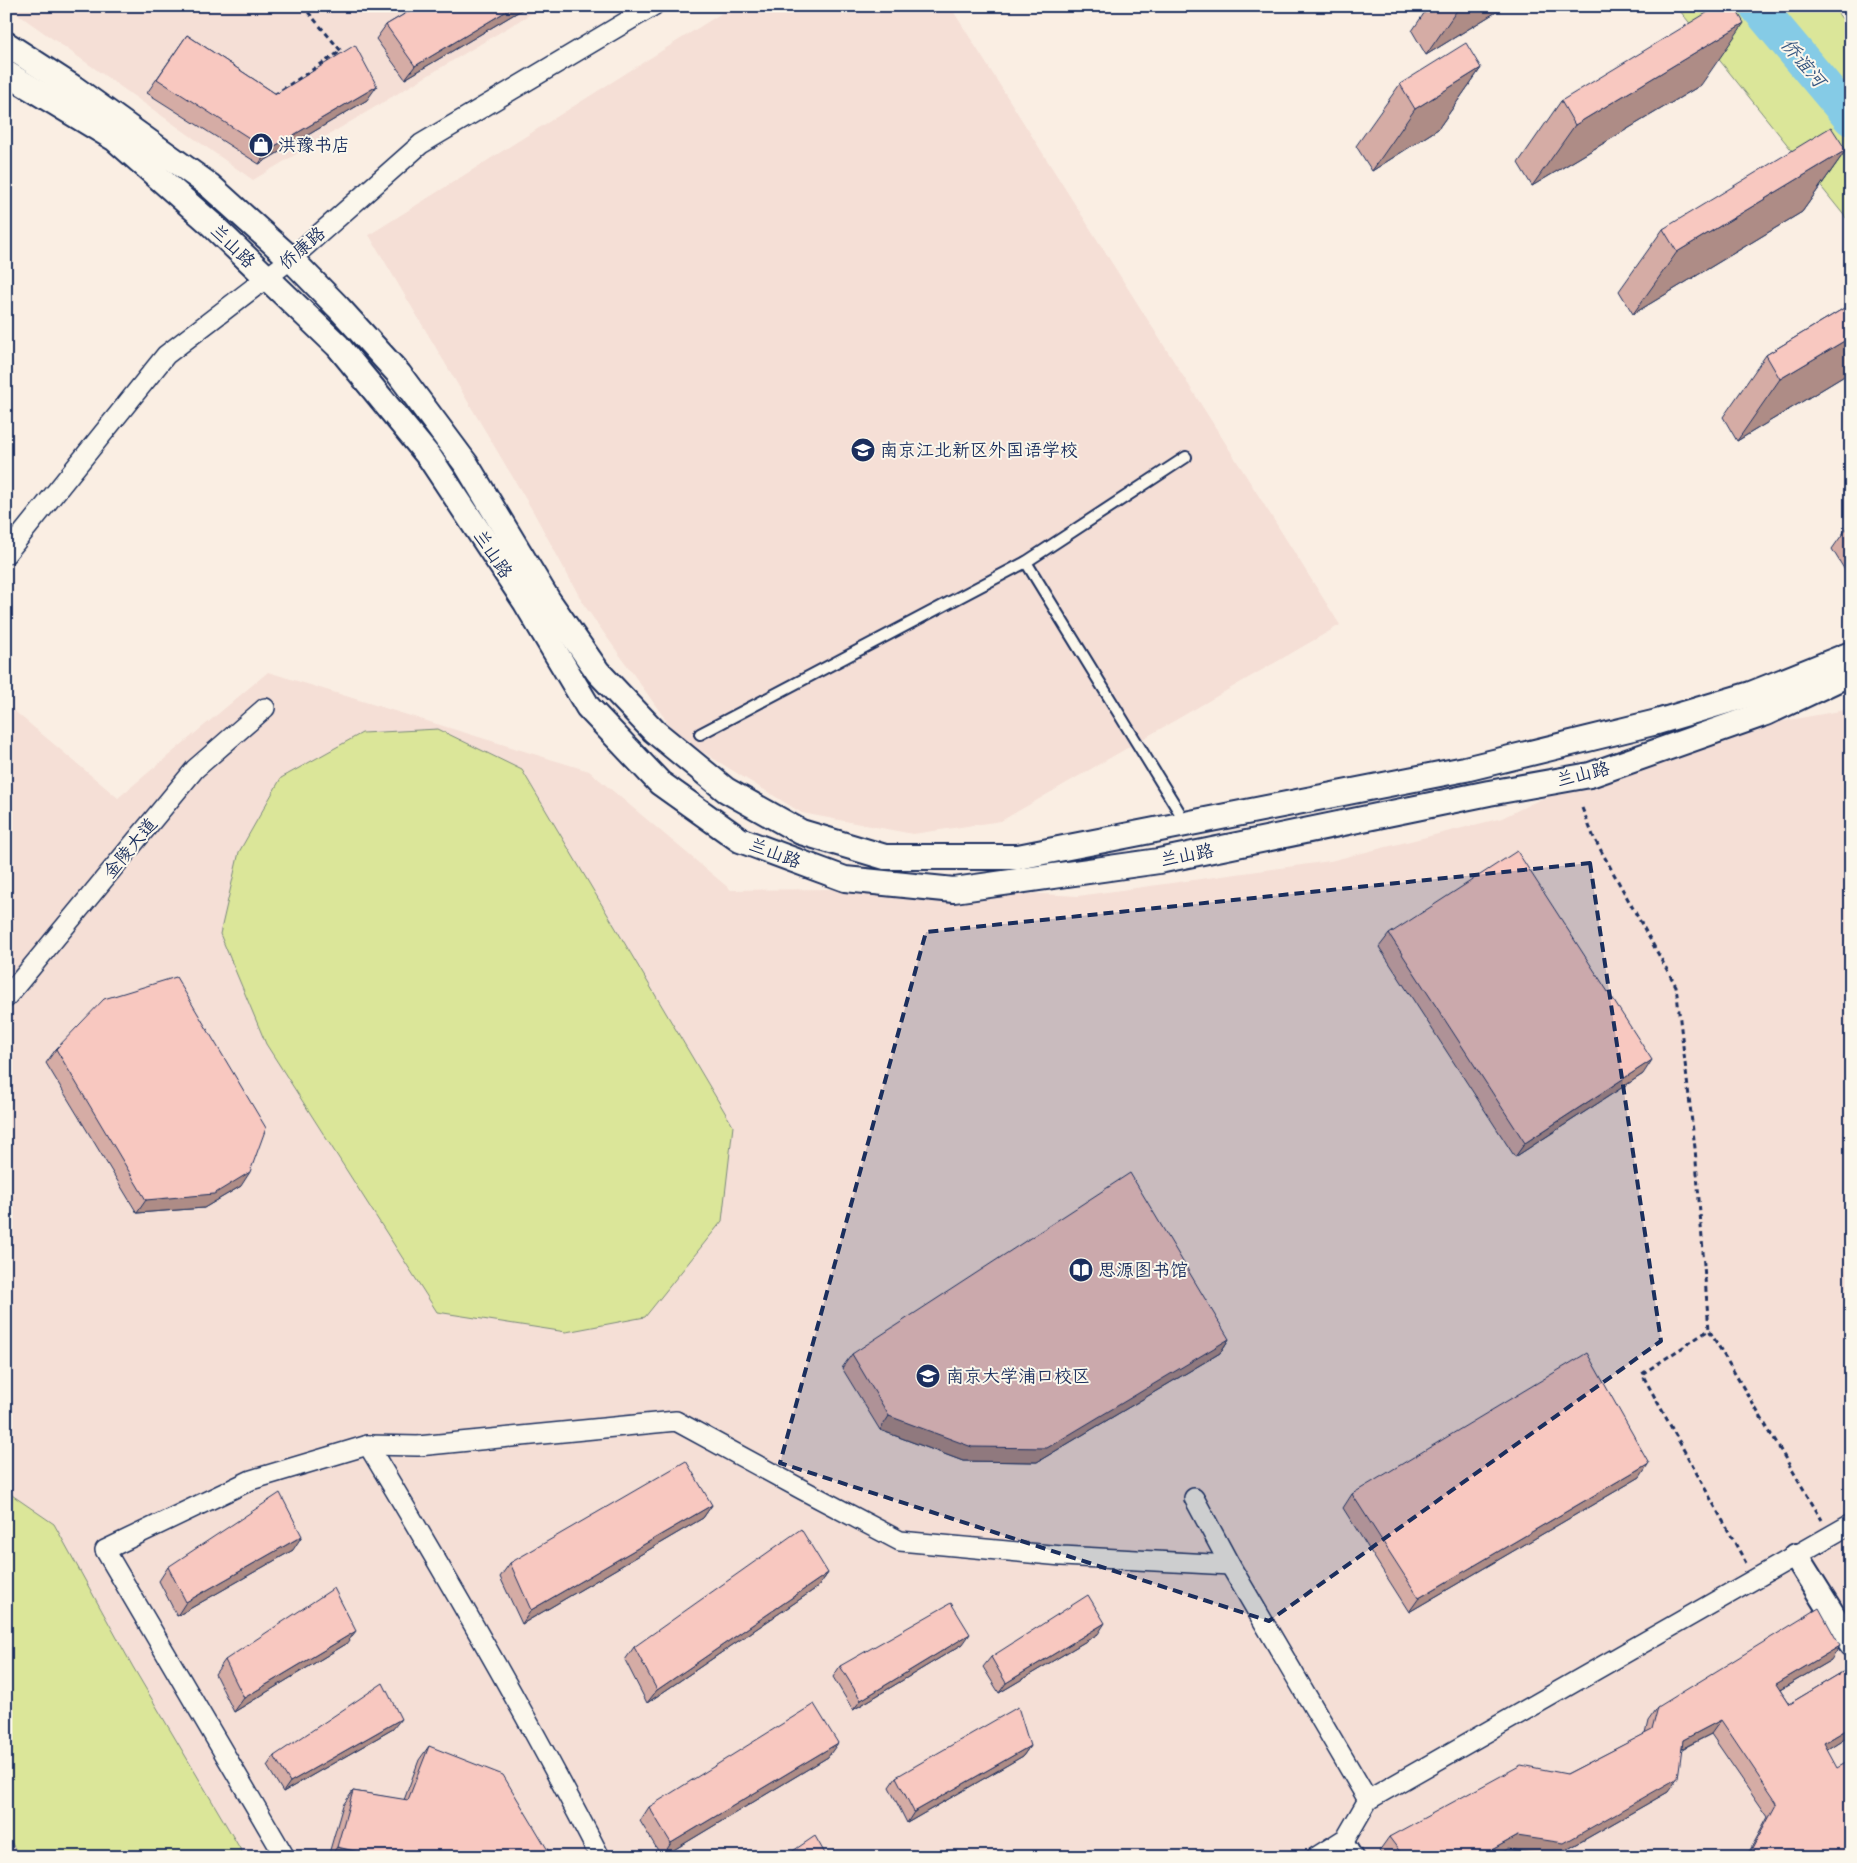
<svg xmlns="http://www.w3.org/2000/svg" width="1857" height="1863" viewBox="0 0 1857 1863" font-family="'Indie Flower','LXGW WenKai TC',sans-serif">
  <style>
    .built { fill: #f5dfd6 }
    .green { fill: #dbe699; stroke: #7b8a7c }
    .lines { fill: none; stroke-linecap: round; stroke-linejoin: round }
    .river { stroke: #85cbe6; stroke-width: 36 }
    .service-casing { stroke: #1b2f5e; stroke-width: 14 }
    .minor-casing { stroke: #1b2f5e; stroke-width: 22 }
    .tertiary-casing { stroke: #1b2f5e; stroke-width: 28 }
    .path { stroke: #1b2f5e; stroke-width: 3; stroke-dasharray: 5 4; stroke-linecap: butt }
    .service { stroke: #fbf7ec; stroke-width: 10 }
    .minor { stroke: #fbf7ec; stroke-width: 19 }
    .tertiary { stroke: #fbf7ec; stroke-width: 24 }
    .wall { fill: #d5aca5; stroke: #1b2f5e }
    .shaded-wall { fill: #ae8c86; stroke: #1b2f5e }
    .building { fill: #f8c8c0; stroke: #1b2f5e }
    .marked { fill: #1b2f5e; fill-opacity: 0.2; stroke: #1b2f5e; stroke-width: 4; stroke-dasharray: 10 6; stroke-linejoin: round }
    .labels { text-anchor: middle; stroke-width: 4; stroke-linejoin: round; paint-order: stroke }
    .poi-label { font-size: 18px; fill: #1b2f5e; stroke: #fbf7ec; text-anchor: start }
    .street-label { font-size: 18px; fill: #1b2f5e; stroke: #fbf7ec }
    .water-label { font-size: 19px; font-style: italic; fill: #365680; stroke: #fbf7ec }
  </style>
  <rect width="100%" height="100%" fill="#faeee3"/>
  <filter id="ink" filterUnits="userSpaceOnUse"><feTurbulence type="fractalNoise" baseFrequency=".02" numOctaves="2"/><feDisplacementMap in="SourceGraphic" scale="10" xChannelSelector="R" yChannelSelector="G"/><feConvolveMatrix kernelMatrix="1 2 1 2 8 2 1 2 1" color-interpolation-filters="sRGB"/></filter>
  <g filter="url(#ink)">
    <!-- built -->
    <g class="built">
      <path d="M6,6H544L253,180Z"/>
      <path d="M733,6H950L1340,625L1001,821L913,834L802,813L678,737L584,605L534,513L369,235Z"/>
      <path d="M268,672L589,771L731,890L928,888L1078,896L1330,861L1502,818L1653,744L1851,709V1857H6V704L118,798Z"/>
    </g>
    <!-- green -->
    <g class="green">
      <path d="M1676,6H1832L1851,30V224Z"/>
      <path d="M438,729L522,770L733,1126L722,1221L645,1317L566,1332L437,1312L266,1044L220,934L239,852L281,778L362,733Z"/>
      <path d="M6,1491L54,1524L133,1667L245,1857H20L6,1834Z"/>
    </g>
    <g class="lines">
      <!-- river -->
      <path class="river" d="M1757,6L1851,118"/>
      <defs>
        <g id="service">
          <path d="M1026,562L1186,823"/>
          <path d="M700,734L1026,562L1186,457"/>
          <path d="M1346,1838L1358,1857"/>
        </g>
        <g id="minor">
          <path d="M6,554L166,355L291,259L421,144L653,6"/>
          <path d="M6,998L195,769L265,708"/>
          <path d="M368,1445C449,1580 528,1716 600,1857"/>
          <path d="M1194,1498L1230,1565L1368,1800"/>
          <path d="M285,1857L105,1550L251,1480L368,1445L418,1446L676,1421L803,1490L900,1541L1062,1556L1230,1565"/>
          <path d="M1316,1857L1346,1838L1368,1800L1851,1524"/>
        </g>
        <g id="tertiary">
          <path d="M6,44L74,88L209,185L291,259L338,307L399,374L466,464L548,600L598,672L654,731L726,790L801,832L885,857H1018L1465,769L1657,722L1751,694L1851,654"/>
          <path d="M6,73L115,139L210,223L338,346L430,458L526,603L588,707L660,783L740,840L845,879L954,890L1159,861L1489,793L1590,775L1766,713L1851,673"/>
          <path d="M1796,1556L1851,1644"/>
        </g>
      </defs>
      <!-- service casing -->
      <use href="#service" class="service-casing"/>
      <!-- minor casing -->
      <use href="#minor" class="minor-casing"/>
      <!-- tertiary casing -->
      <use href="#tertiary" class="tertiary-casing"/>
      <!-- path -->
      <g class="path">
        <path d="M274,95L341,51L308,12L310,6"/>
        <path d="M1582,808L1594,838L1676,986L1695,1148L1709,1330"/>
        <path d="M1746,1563L1642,1374L1709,1330L1822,1520"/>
      </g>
      <!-- service -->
      <use href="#service" class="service"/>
      <!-- minor -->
      <use href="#minor" class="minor"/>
      <!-- tertiary -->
      <use href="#tertiary" class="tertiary"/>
    </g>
    <!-- wall -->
    <g class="wall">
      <path d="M418,6H528L405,79L376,39L386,25Z"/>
      <path d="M1429,6H1506L1426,55L1412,31Z"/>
      <path d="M187,35L276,94L367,100L259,164L147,93Z"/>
      <path d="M1481,68L1438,129L1372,171L1356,146L1400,84Z"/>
      <path d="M1701,85L1532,186L1518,163L1561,101Z"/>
      <path d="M1846,150L1802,212L1633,314L1619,291L1663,229Z"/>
      <path d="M1851,304V372L1737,441L1723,417L1766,355Z"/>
      <path d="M1851,522V569L1846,572L1832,549Z"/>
      <path d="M1389,934L1643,1074L1515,1157L1379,947Z"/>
      <path d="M56,1049L241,1186L204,1208L137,1213L46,1063Z"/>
      <path d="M1229,1339L1220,1353L1037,1462L963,1461L880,1430L842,1368L852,1354Z"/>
      <path d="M1640,1477L1409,1612L1343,1508L1352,1494Z"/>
      <path d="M712,1505L703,1518L522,1624L500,1577L510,1563Z"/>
      <path d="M293,1550L177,1616L159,1581L168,1567Z"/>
      <path d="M828,1573L818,1587L647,1703L625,1660L634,1647Z"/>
      <path d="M1098,1634L999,1693L983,1667L991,1657Z"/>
      <path d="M346,1644L234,1712L215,1674L225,1660Z"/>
      <path d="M963,1644L853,1710L833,1677L840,1666Z"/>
      <path d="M1831,1660L1780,1690L1789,1704L1851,1667V1734L1827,1749L1851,1857L1749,1852L1768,1817L1711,1734L1682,1749L1668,1792L1554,1857L1508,1849L1494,1857H1384L1379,1851L1389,1837L1567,1774L1645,1734L1648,1721L1658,1707Z"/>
      <path d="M393,1729L283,1792L267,1766L274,1756Z"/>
      <path d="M429,1746L552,1857H328L343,1805L353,1791L404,1800L419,1760Z"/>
      <path d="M1030,1746L1023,1756L907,1823L889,1787L896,1777Z"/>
      <path d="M828,1757L662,1857L640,1821L649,1807Z"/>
    </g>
    <!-- shaded-wall -->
    <g class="shaded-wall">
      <path d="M515,6H528L405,79L415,66Z"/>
      <path d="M1460,6H1506L1426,55Z"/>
      <path d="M1744,23L1701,85L1532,186L1575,125Z"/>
      <path d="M1481,68L1438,129L1372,171L1415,109Z"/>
      <path d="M377,86L367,100L259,164L268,150Z"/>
      <path d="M1846,150L1802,212L1633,314L1677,252Z"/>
      <path d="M1851,337V372L1737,441L1780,379Z"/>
      <path d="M1851,565V569L1846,572Z"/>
      <path d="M1652,1060L1643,1074L1515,1157L1525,1143Z"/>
      <path d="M250,1172L241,1186L204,1208L137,1213L146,1200Z"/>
      <path d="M1229,1339L1220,1353L1037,1462L963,1461L880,1430L889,1416Z"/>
      <path d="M1649,1463L1640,1477L1409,1612L1419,1598Z"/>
      <path d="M712,1505L703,1518L522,1624L531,1610Z"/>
      <path d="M302,1536L293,1550L177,1616L186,1602Z"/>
      <path d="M828,1573L818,1587L647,1703L657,1690Z"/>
      <path d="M1105,1623L1098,1634L999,1693L1006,1683Z"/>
      <path d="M356,1631L346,1644L234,1712L244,1698Z"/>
      <path d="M970,1634L963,1644L853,1710L861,1700Z"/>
      <path d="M1840,1646L1831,1660L1766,1698L1776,1684Z"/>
      <path d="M401,1719L393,1729L283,1792L290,1782Z"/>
      <path d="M1721,1720L1711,1734L1673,1753L1683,1740Z"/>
      <path d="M1851,1727V1734L1815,1757L1824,1743Z"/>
      <path d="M838,1743L828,1757L662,1857L671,1843Z"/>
      <path d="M1030,1746L1023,1756L907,1823L914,1812Z"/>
      <path d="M1678,1778L1668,1792L1554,1857L1508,1849L1494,1857H1479L1517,1836Z"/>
      <path d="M337,1847L381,1857H330Z"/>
    </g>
    <!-- building -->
    <g class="building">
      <path d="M418,6H515L415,66L386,25Z"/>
      <path d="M1718,6H1734L1744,23L1575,125L1561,101Z"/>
      <path d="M187,35L276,94L355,45L377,86L268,150L157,79Z"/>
      <path d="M1466,43L1481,68L1415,109L1400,84Z"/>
      <path d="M1831,127L1846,150L1677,252L1663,229Z"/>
      <path d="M1851,304V337L1780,379L1766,355Z"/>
      <path d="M1517,851L1652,1060L1525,1143L1389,934Z"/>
      <path d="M176,977L266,1128L250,1172L214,1194L146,1200L56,1049L104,999Z"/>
      <path d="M1130,1173L1229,1339L1047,1448L972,1447L889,1416L852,1354Z"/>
      <path d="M1587,1353L1649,1463L1419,1598L1352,1494Z"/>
      <path d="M686,1461L712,1505L531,1610L510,1563Z"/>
      <path d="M280,1493L302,1536L186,1602L168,1567Z"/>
      <path d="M801,1529L828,1573L657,1690L634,1647Z"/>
      <path d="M334,1588L356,1631L244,1698L225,1660Z"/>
      <path d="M1088,1595L1105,1623L1006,1683L991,1657Z"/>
      <path d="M951,1603L970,1634L861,1700L840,1666Z"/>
      <path d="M1819,1608L1840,1646L1776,1684L1789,1704L1851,1667V1727L1824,1743L1837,1767L1851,1759V1857H1740L1752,1849L1777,1803L1721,1720L1683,1740L1678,1778L1564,1843L1517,1836L1479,1857H1404L1389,1837L1521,1765L1567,1774L1652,1730L1658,1707Z"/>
      <path d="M383,1683L401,1719L290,1782L274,1756Z"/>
      <path d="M814,1704L838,1743L671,1843L649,1807Z"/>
      <path d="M1018,1707L1030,1746L914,1812L896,1777Z"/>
      <path d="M429,1746L503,1775L552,1857H381L337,1847L353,1791L408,1800Z"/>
      <path d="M815,1836L827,1857H784Z"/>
    </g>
  </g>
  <!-- marked area -->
  <path class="marked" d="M1590,863L1661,1341L1269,1621L780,1463L926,932Z"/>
  <!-- icons -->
  <defs>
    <symbol id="shop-disc" viewBox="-11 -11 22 22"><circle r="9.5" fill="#1b2f5e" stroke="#fbf7ec"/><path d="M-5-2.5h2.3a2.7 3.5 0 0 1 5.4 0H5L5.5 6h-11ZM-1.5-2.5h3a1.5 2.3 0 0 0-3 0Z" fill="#fff"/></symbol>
    <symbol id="school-disc" viewBox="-11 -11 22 22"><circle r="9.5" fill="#1b2f5e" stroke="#fbf7ec"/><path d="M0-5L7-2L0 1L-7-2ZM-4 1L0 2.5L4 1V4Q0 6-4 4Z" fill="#fff"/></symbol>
    <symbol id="library-disc" viewBox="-11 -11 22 22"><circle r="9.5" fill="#1b2f5e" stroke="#fbf7ec"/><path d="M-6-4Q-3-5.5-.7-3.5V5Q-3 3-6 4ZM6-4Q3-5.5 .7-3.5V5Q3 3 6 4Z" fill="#fff"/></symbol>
    <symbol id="university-disc" viewBox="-11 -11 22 22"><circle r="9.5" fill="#1b2f5e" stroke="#fbf7ec"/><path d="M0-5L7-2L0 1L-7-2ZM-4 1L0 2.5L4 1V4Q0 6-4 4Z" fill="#fff"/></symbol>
  </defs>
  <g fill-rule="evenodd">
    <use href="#shop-disc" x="247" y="131" width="28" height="28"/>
    <use href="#school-disc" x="849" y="436" width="28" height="28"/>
    <use href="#library-disc" x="1067" y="1256" width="28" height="28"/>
    <use href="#university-disc" x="914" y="1362" width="28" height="28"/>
  </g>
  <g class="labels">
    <!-- poi labels -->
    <g class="poi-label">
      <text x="278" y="151">洪豫书店</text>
      <text x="880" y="456">南京江北新区外国语学校</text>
      <text x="1098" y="1276">思源图书馆</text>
      <text x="946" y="1382">南京大学浦口校区</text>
    </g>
    <!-- street labels -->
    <g class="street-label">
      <text transform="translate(233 246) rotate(44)" y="6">兰山路</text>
      <text transform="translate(302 248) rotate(-41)" y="6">侨康路</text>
      <text transform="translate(493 554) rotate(56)" y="6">兰山路</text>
      <text transform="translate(1583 774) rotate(-14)" y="6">兰山路</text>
      <text transform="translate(130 848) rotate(-50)" y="6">金陵大道</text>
      <text transform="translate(775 853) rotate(21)" y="6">兰山路</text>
      <text transform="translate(1187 855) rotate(-11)" y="6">兰山路</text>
    </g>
    <!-- water labels -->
    <g class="water-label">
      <text transform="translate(1804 62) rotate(50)" y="7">侨谊河</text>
    </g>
  </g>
  <!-- margin -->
  <rect width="1857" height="1863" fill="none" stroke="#fbf7ec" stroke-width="25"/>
  <rect x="12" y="12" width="1832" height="1838" fill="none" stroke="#1b2f5e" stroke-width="2" filter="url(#ink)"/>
</svg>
